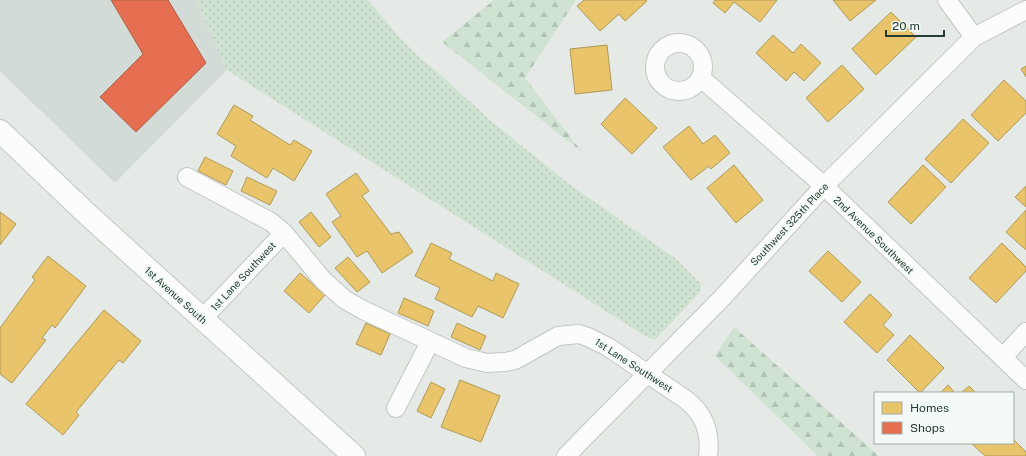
<svg xmlns="http://www.w3.org/2000/svg" width="1026" height="456" viewBox="0 0 1026 456" font-family="'Public Sans',sans-serif">
  <style>
    .built { fill: #d3dbd6 }
    .grass { fill: url(#grass-dots) }
    .forest { fill: url(#forest-firs) }
    .homes { fill: #e9c46a; stroke: #ae9b59 }
    .shops { fill: #e76f51; stroke: #ac6048 }
    .lines { fill: none; stroke-linecap: round; stroke-linejoin: round }
    .street-casing { stroke: #c2c7c4; stroke-width: 20 }
    .secondary-casing { stroke: #c1c7c4; stroke-width: 24 }
    .street { stroke: #fbfcfb; stroke-width: 18 }
    .secondary { stroke: #fbfcfb; stroke-width: 22 }
    .labels { text-anchor: middle; stroke-width: 4; stroke-linejoin: round; paint-order: stroke }
    .street-label { font-size: 10px; fill: #243c32; stroke: #f3f9f5 }
  </style>
  <defs>
    <pattern id="grass-dots" width="8" height="8" patternUnits="userSpaceOnUse"><rect width="8" height="8" fill="#d0e2d2"/><path d="M2 2h.1M6 6h.1" fill="none" stroke="#b2c3b5" stroke-width="1.8" stroke-linecap="round"/></pattern>
    <pattern id="forest-firs" width="22" height="20" patternUnits="userSpaceOnUse"><rect width="22" height="20" fill="#d0e2d2"/><path d="M5 1l3.5 6h-7zM16 11l3.5 6h-7z" fill="#b2c3b5"/></pattern>
  </defs>
  <rect width="100%" height="100%" fill="#e5eae7"/>
  <!-- built -->
  <path class="built" d="M0,0H196L227,70L115,183L0,71Z"/>
  <!-- grass -->
  <path class="grass" d="M196,0H368L400,38L421,59L436,71L491,121L569,184L676,259L701,284V291L655,340L645,336L227,70Z"/>
  <!-- forest -->
  <g class="forest">
    <path d="M494,0H576L525,78L582,152L442,42Z"/>
    <path d="M734,327L879,456H818L715,356Z"/>
  </g>
  <!-- homes -->
  <g class="homes">
    <path d="M584,0H646L647,1L625,21L619,14L600,31L577,6Z"/>
    <path d="M715,0H777L760,22L734,2L725,13L713,3Z"/>
    <path d="M833,0H876L850,21Z"/>
    <path d="M891,12L916,37L876,75L852,49Z"/>
    <path d="M773,35L793,53L801,44L821,63L804,81L794,72L786,81L756,53Z"/>
    <path d="M607,45L612,90L575,94L570,49Z"/>
    <path d="M842,65L864,89L828,122L806,98Z"/>
    <path d="M1026,66V77L1021,69Z"/>
    <path d="M1004,80L1026,101V113L998,141L971,115Z"/>
    <path d="M625,98L657,128L632,154L601,124Z"/>
    <path d="M234,105L253,116L250,120L290,145L294,140L312,151L294,181L273,168L267,178L231,156L236,146L217,134Z"/>
    <path d="M963,119L989,143L951,183L925,159Z"/>
    <path d="M689,126L703,144L715,135L730,153L711,169L709,166L691,180L663,147Z"/>
    <path d="M205,157L233,171L226,185L198,171Z"/>
    <path d="M734,165L763,200L736,223L707,188Z"/>
    <path d="M923,165L946,187L911,224L888,202Z"/>
    <path d="M356,173L369,191L362,196L391,234L399,232L413,252L382,273L367,251L357,257L332,222L341,216L326,194Z"/>
    <path d="M247,177L277,191L270,205L241,191Z"/>
    <path d="M1026,186V207L1015,197Z"/>
    <path d="M1026,210V250L1006,232Z"/>
    <path d="M0,212L16,224L0,245Z"/>
    <path d="M311,212L331,237L319,247L299,222Z"/>
    <path d="M431,243L452,253L449,259L493,281L496,273L519,284L503,318L478,306L472,317L435,299L440,288L415,276Z"/>
    <path d="M1002,243L1026,267V271L996,303L969,278Z"/>
    <path d="M828,251L861,282L842,302L809,271Z"/>
    <path d="M48,256L86,286L55,328L52,325L42,338L46,340L12,383L0,374V328L35,280L32,277Z"/>
    <path d="M348,257L370,282L357,292L335,268Z"/>
    <path d="M300,273L325,295L309,313L284,291Z"/>
    <path d="M870,294L892,315L883,325L894,335L877,353L844,322Z"/>
    <path d="M404,298L434,311L428,326L398,313Z"/>
    <path d="M104,310L141,341L123,363L119,360L76,412L79,415L63,435L26,404Z"/>
    <path d="M366,323L390,334L381,355L356,344Z"/>
    <path d="M457,323L486,336L480,350L451,337Z"/>
    <path d="M910,335L944,368L920,393L887,360Z"/>
    <path d="M460,380L500,396L481,442L441,427Z"/>
    <path d="M431,382L445,389L431,418L417,411Z"/>
    <path d="M948,385L955,393H940Z"/>
    <path d="M969,386L976,393H961Z"/>
    <path d="M1013,439L1026,452V456H985L972,444L1013,443Z"/>
  </g>
  <!-- shops -->
  <path class="shops" d="M111,0H168L206,63L136,132L100,97L143,54Z"/>
  <g class="lines">
    <defs>
      <g id="street">
        <path d="M947,0L974,37"/>
        <circle cx="679" cy="67" r="24"/>
        <path d="M701,78L824,186L1026,380"/>
        <path d="M187,177L271,222L284,233L323,280L344,299L363,310L466,358L487,363L505,362L515,360L558,336L579,334L588,337L608,347L685,399C704,413 711,433 708,456"/>
        <path d="M202,319L284,233"/>
        <path d="M1003,357L1026,332"/>
        <path d="M396,408L430,342"/>
        <path d="M566,456L722,298L824,186L974,37L1026,10"/>
      </g>
      <path id="secondary" d="M0,131L86,213L354,456"/>
    </defs>
    <!-- street casing -->
    <use href="#street" class="street-casing"/>
    <!-- secondary casing -->
    <use href="#secondary" class="secondary-casing"/>
    <!-- street -->
    <use href="#street" class="street"/>
    <!-- secondary -->
    <use href="#secondary" class="secondary"/>
  </g>
  <g class="labels">
    <!-- street labels -->
    <g class="street-label">
      <text transform="translate(789 224) rotate(-47)" y="4">Southwest 325th Place</text>
      <text transform="translate(874 235) rotate(44)" y="4">2nd Avenue Southwest</text>
      <text transform="translate(243 276) rotate(-47)" y="4">1st Lane Southwest</text>
      <text transform="translate(176 295) rotate(42)" y="4">1st Avenue South</text>
      <text transform="translate(634 365) rotate(33)" y="4">1st Lane Southwest</text>
    </g>
  </g>
  <!-- legend -->
  <rect x="874" y="392" width="140" height="52" fill="#f3f9f5" stroke="#a0ada7"/>
  <rect x="882" y="402" width="20" height="12" fill="#e9c46a" stroke="#a0ada7"/>
  <text x="910" y="412" font-size="12" fill="#243c32">Homes</text>
  <rect x="882" y="422" width="20" height="12" fill="#e76f51" stroke="#a0ada7"/>
  <text x="910" y="432" font-size="12" fill="#243c32">Shops</text>
  <!-- scale -->
  <path d="M886 30v6h58v-6" fill="none" stroke="#243c32" stroke-width="2"/>
  <text x="892" y="30" font-size="12" fill="#243c32" stroke="#f3f9f5" stroke-width="3" paint-order="stroke">20 m</text>
</svg>
